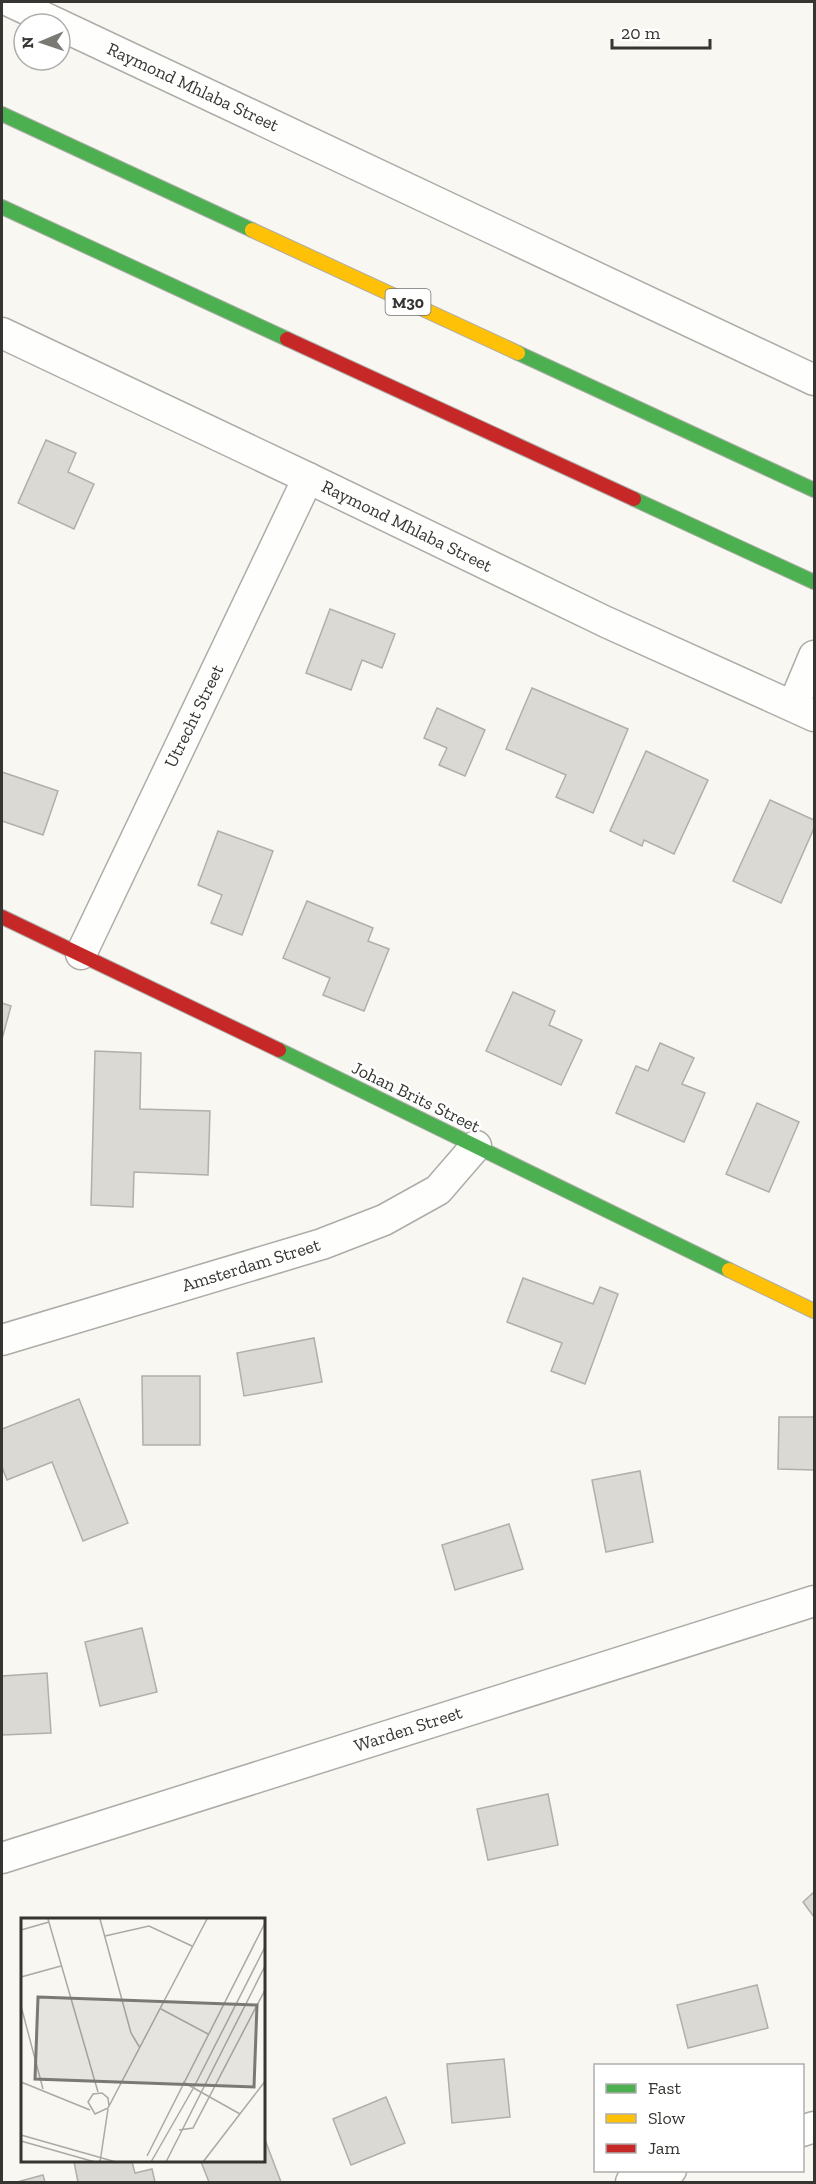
<svg xmlns="http://www.w3.org/2000/svg" width="816" height="2184" viewBox="0 0 816 2184" font-family="'Zilla Slab',serif">
  <style>
    .building { fill: #dbd9d4; stroke: #b0afab; stroke-width: 1.5 }
    .lines { fill: none; stroke-linecap: round; stroke-linejoin: round }
    .street-casing { stroke: #adaca8; stroke-width: 33 }
    .fast-casing { stroke: #adaca8; stroke-width: 16 }
    .slow-casing { stroke: #adaca8; stroke-width: 16 }
    .jam-casing { stroke: #adaca8; stroke-width: 16 }
    .street { stroke: #fefefd; stroke-width: 30 }
    .fast { stroke: #4caf50; stroke-width: 14 }
    .slow { stroke: #ffc107; stroke-width: 14 }
    .jam { stroke: #c62828; stroke-width: 14 }
    .labels { text-anchor: middle; stroke-width: 5; stroke-linejoin: round; paint-order: stroke }
    .shield { fill: #fff; stroke: #72726f; stroke-width: 1.5 }
    .shield-label { font-size: 16px; font-weight: bold; fill: #363531 }
    .street-label { font-size: 18px; fill: #363531; stroke: #fff }
    .inset-road { fill: none; stroke: #aaa9a4; stroke-width: 1.5 }
    .view { fill: #7a7974; fill-opacity: 0.15; stroke: #7a7974; stroke-width: 3 }
    .inset-edge { fill: none; stroke: #363531; stroke-width: 3 }
  </style>
  <rect width="100%" height="100%" fill="#f8f7f1"/>
  <!-- building -->
  <g class="building">
    <path d="M46,440L76,453L68,472L94,484L74,529L18,503Z"/>
    <path d="M330,609L395,634L382,668L362,660L351,690L306,673Z"/>
    <path d="M532,688L628,729L593,813L556,797L566,775L506,749Z"/>
    <path d="M437,708L485,730L465,776L439,765L447,748L424,738Z"/>
    <path d="M646,751L708,780L674,854L644,840L642,846L610,831Z"/>
    <path d="M2,772L58,791L43,835L2,821Z"/>
    <path d="M770,800L814,820V828L781,903L733,881Z"/>
    <path d="M218,831L273,851L242,935L211,923L222,895L198,885Z"/>
    <path d="M307,901L373,928L368,941L389,949L364,1011L323,995L330,978L283,958Z"/>
    <path d="M513,992L555,1011L549,1025L582,1040L561,1085L486,1051Z"/>
    <path d="M2,1003L11,1006L2,1039Z"/>
    <path d="M660,1043L694,1058L682,1084L705,1093L684,1142L616,1113L636,1066L648,1071Z"/>
    <path d="M95,1051L141,1053L140,1109L210,1111L208,1175L134,1172L133,1207L91,1205Z"/>
    <path d="M757,1103L799,1122L769,1192L726,1174Z"/>
    <path d="M523,1278L593,1304L600,1287L618,1294L585,1384L551,1371L562,1343L507,1322Z"/>
    <path d="M314,1338L322,1382L244,1396L237,1353Z"/>
    <path d="M142,1376H200V1445H143Z"/>
    <path d="M79,1399L128,1523L83,1541L52,1462L7,1480L2,1467V1429Z"/>
    <path d="M779,1417H814V1470L778,1469Z"/>
    <path d="M640,1471L653,1542L606,1552L592,1480Z"/>
    <path d="M509,1524L523,1569L455,1590L442,1545Z"/>
    <path d="M142,1628L157,1692L100,1706L85,1642Z"/>
    <path d="M47,1673L51,1733L2,1735V1676Z"/>
    <path d="M548,1794L558,1845L488,1860L477,1809Z"/>
    <path d="M814,1892V1917L803,1902Z"/>
    <path d="M757,1985L768,2028L688,2048L677,2005Z"/>
    <path d="M504,2059L510,2117L452,2123L447,2064Z"/>
    <path d="M386,2097L405,2143L351,2165L333,2119Z"/>
    <path d="M264,2137L281,2182H209L201,2162H264Z"/>
    <path d="M74,2162H132L135,2173L152,2169L155,2182H78Z"/>
    <path d="M43,2175L45,2182H17Z"/>
  </g>
  <g class="lines">
    <defs>
      <g id="street">
        <path d="M11,2L58,24"/>
        <path d="M60,25L814,380"/>
        <path d="M2,333L308,478L606,622L814,716"/>
        <path d="M793,706L814,656"/>
        <path d="M81,954L308,478"/>
        <path d="M2,1340L322,1244L384,1220L438,1190L476,1146"/>
        <path d="M2,1858L814,1601"/>
        <path d="M802,2131L814,2127"/>
        <path d="M631,2182L671,2170"/>
      </g>
      <g id="fast">
        <path d="M2,114L252,230"/>
        <path d="M2,207L287,339"/>
        <path d="M518,353L814,490"/>
        <path d="M634,499L814,582"/>
        <path d="M279,1050L729,1270"/>
      </g>
      <g id="slow">
        <path d="M252,230L518,353"/>
        <path d="M729,1270L814,1311"/>
      </g>
      <g id="jam">
        <path d="M287,339L634,499"/>
        <path d="M2,917L279,1050"/>
      </g>
    </defs>
    <!-- street casing -->
    <use href="#street" class="street-casing"/>
    <!-- fast casing -->
    <use href="#fast" class="fast-casing"/>
    <!-- slow casing -->
    <use href="#slow" class="slow-casing"/>
    <!-- jam casing -->
    <use href="#jam" class="jam-casing"/>
    <!-- street -->
    <use href="#street" class="street"/>
    <!-- fast -->
    <use href="#fast" class="fast"/>
    <!-- slow -->
    <use href="#slow" class="slow"/>
    <!-- jam -->
    <use href="#jam" class="jam"/>
  </g>
  <g class="labels">
    <!-- shield labels -->
    <rect class="shield" x="385.5" y="289" width="45" height="26" rx="4.5"/>
    <g class="shield-label">
      <text x="408" y="308">M30</text>
    </g>
    <!-- street labels -->
    <g class="street-label">
      <text transform="translate(193 87) rotate(25)" y="6">Raymond Mhlaba Street</text>
      <text transform="translate(407 526) rotate(26)" y="6">Raymond Mhlaba Street</text>
      <text transform="translate(194 716) rotate(-64)" y="6">Utrecht Street</text>
      <text transform="translate(416 1097) rotate(26)" y="6">Johan Brits Street</text>
      <text transform="translate(251 1265) rotate(-17)" y="6">Amsterdam Street</text>
      <text transform="translate(408 1729) rotate(-18)" y="6">Warden Street</text>
    </g>
  </g>
  <!-- overview -->
  <g transform="translate(21 1918)">
    <rect width="244" height="244" fill="#f8f7f1"/>
    <path class="inset-road" d="M27,1L77,174M79,1L110,115L119,130M0,12L28,4M84,18L128,8L171,28M0,59L40,48M0,88L22,171M140,91L187,116M0,164L69,192M162,164L219,196M88,188L87,180L81,175L72,176L67,184L74,196L87,190L186,1M158,212L172,210L245,70M0,217L95,244M0,223L74,244M126,238L245,3M79,244L87,191M130,244L173,169L245,27M145,244L245,46M182,244L245,162"/>
    <path class="view" d="M17,79L236,87L233,169L14,161Z"/>
    <rect width="244" height="244" class="inset-edge"/>
  </g>
  <!-- border -->
  <rect width="816" height="2184" fill="none" stroke="#363531" stroke-width="6"/>
  <!-- legend -->
  <rect x="594" y="2064" width="210" height="108" fill="#ffffff" stroke="#afaead" stroke-width="1.5"/>
  <rect x="606" y="2084" width="30" height="9" fill="#4caf50" stroke="#afaead" stroke-width="1.5"/>
  <text x="648" y="2094" font-size="18" fill="#363531">Fast</text>
  <rect x="606" y="2114" width="30" height="9" fill="#ffc107" stroke="#afaead" stroke-width="1.5"/>
  <text x="648" y="2124" font-size="18" fill="#363531">Slow</text>
  <rect x="606" y="2144" width="30" height="9" fill="#c62828" stroke="#afaead" stroke-width="1.5"/>
  <text x="648" y="2154" font-size="18" fill="#363531">Jam</text>
  <!-- north arrow -->
  <g transform="translate(42 42) rotate(268)"><circle r="28" fill="#ffffff" stroke="#afaead" stroke-width="1.5"/>
  <path d="M0-4.5L10 22L0 15L-10 22Z" fill="#7a7974"/>
  <text y="-9" font-size="16" font-weight="bold" text-anchor="middle" fill="#363531">N</text>
  </g>
  <!-- scale -->
  <path d="M612 39v9h98v-9" fill="none" stroke="#363531" stroke-width="3"/>
  <text x="621" y="39" font-size="18" fill="#363531" stroke="#ffffff" stroke-width="4.5" paint-order="stroke">20 m</text>
</svg>
